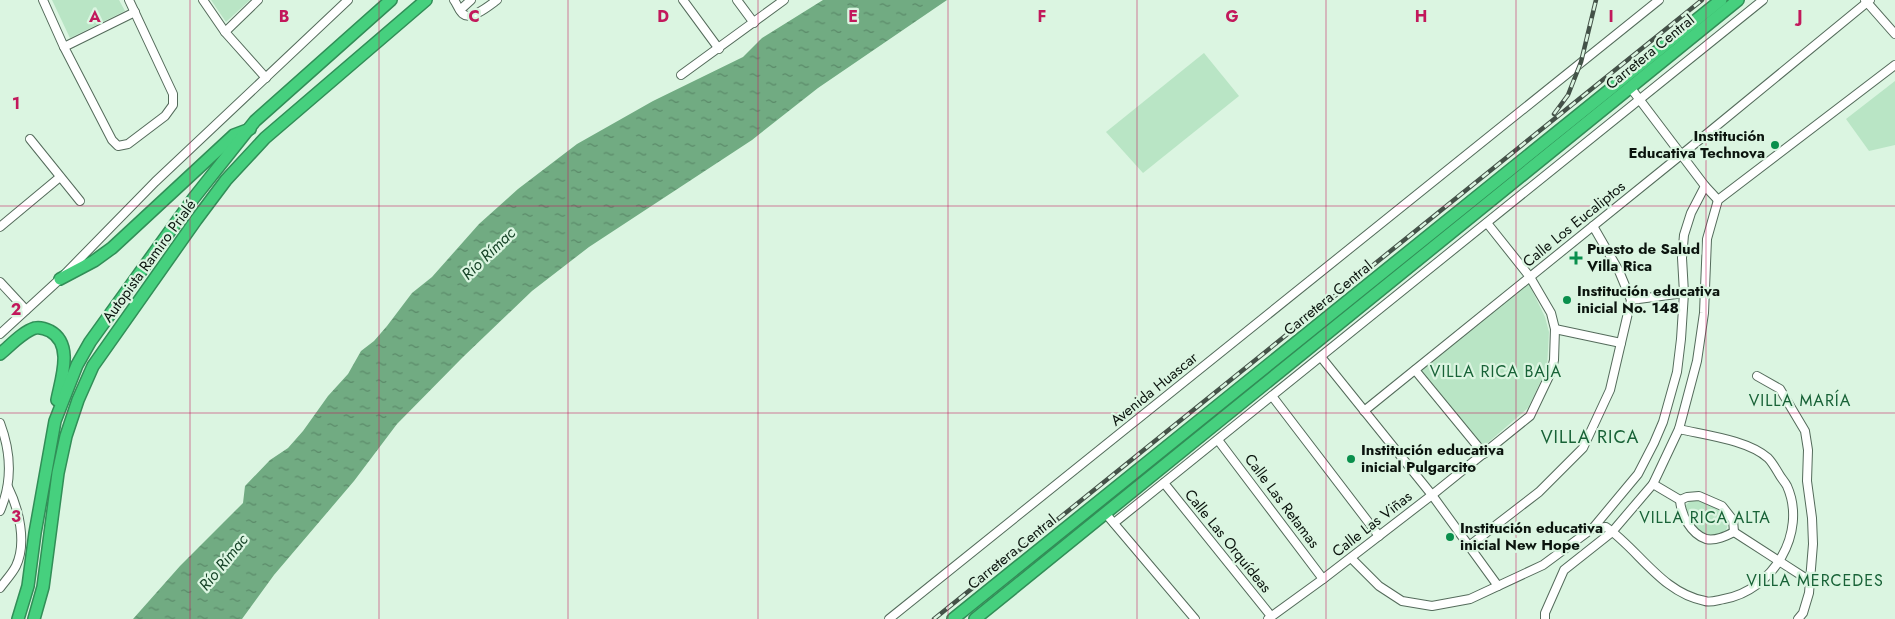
<svg xmlns="http://www.w3.org/2000/svg" width="1895" height="619" viewBox="0 0 1895 619" font-family="Jost,sans-serif">
  <style>
    .park { fill: #b9e5c5 }
    .water { fill: url(#water-ripples) }
    .lines { fill: none; stroke-linecap: round; stroke-linejoin: round }
    .minor-casing { stroke: #546b5b; stroke-width: 10 }
    .highway-casing { stroke: #318e57; stroke-width: 14 }
    .minor { stroke: #fff; stroke-width: 8 }
    .highway { stroke: #46d07e; stroke-width: 11 }
    .rail-casing { stroke: #445248; stroke-width: 4.5 }
    .rail { stroke: #dbf5e1; stroke-width: 2.5; stroke-dasharray: 8; stroke-linecap: butt }
    .grid { fill: none; stroke: #c2185b; stroke-width: 1; stroke-opacity: 0.55 }
    .poi-dot { fill: #098f4c; stroke: #dbf5e1; stroke-width: 2 }
    .labels { text-anchor: middle; stroke-width: 4.5; stroke-linejoin: round; paint-order: stroke }
    .street-label { font-size: 15px; fill: #0b140e; stroke: #dbf5e1 }
    .poi-label { font-size: 15px; font-weight: bold; fill: #0b140e; stroke: #dbf5e1; text-anchor: start }
    .water-label { font-size: 16px; font-style: italic; fill: #164327; stroke: #dbf5e1 }
    .neighbourhood-label { font-size: 16px; letter-spacing: 1px; fill: #186237; stroke: #dbf5e1 }
    .quarter-label { font-size: 18px; letter-spacing: 1px; fill: #186237; stroke: #dbf5e1 }
    .grid-label { font-size: 16px; text-anchor: middle; font-weight: bold; fill: #c2185b; stroke: #dbf5e1; stroke-width: 4.5; stroke-linejoin: round; paint-order: stroke }
  </style>
  <defs>
    <pattern id="water-ripples" width="26" height="14" patternUnits="userSpaceOnUse" patternTransform="scale(1.25)"><rect width="26" height="14" fill="#71ab82"/><path d="M2 4q2-2 4 0t4 0M15 11q2-2 4 0t4 0" fill="none" stroke="#5b8a69"/></pattern>
  </defs>
  <rect width="100%" height="100%" fill="#dbf5e1"/>
  <!-- park -->
  <g class="park">
    <path d="M52,0H119L125,11L70,38Z"/>
    <path d="M211,0H250L226,22Z"/>
    <path d="M1204,53L1239,96L1143,173L1106,132Z"/>
    <path d="M1895,81V145L1869,151L1846,119Z"/>
    <path d="M1528,282L1545,317L1549,332L1547,368L1528,408L1483,447L1419,370Z"/>
    <path d="M1692,499C1710,501 1718,507 1728,520C1727,548 1703,533 1690,524L1685,506Z"/>
  </g>
  <!-- water -->
  <path class="water" d="M823,0H947L818,88L752,140L589,247L532,291L463,357L397,424L354,481L274,575L242,619H133L180,566L243,503L245,486L270,460L288,448L303,431L328,396L348,374L361,351L374,341L387,326L412,293L432,277L479,224L518,189L577,144L653,101L743,57L762,38Z"/>
  <g class="lines">
    <defs>
      <g id="minor">
        <path d="M43,0L64,47L112,140L118,146L128,144L165,116L173,105V94L129,0"/>
        <path d="M203,0L225,32L266,78"/>
        <path d="M454,0C457,4 459,11 463,14C471,21 490,5 497,0"/>
        <path d="M683,0L719,49"/>
        <path d="M737,0L754,23"/>
        <path d="M1865,0L1895,34"/>
        <path d="M460,10L471,0"/>
        <path d="M225,32L258,0"/>
        <path d="M64,47L135,12"/>
        <path d="M681,75L784,0"/>
        <path d="M1630,87L1705,186L1718,200"/>
        <path d="M30,139L80,201"/>
        <path d="M0,227L60,177"/>
        <path d="M0,282L26,310"/>
        <path d="M1631,300L1684,293"/>
        <path d="M1555,329L1621,343"/>
        <path d="M0,334L60,279L155,182L348,0"/>
        <path d="M1321,357L1432,495L1498,586"/>
        <path d="M1415,370L1484,454"/>
        <path d="M1757,376L1780,389L1805,431L1808,450L1807,481L1812,518L1813,544L1809,593L1803,613L1798,619"/>
        <path d="M1272,396L1379,536"/>
        <path d="M1364,411L1681,155L1870,0"/>
        <path d="M0,423C11,452 13,481 0,511"/>
        <path d="M1218,440L1323,579"/>
        <path d="M1164,483L1271,616"/>
        <path d="M1653,484L1680,500"/>
        <path d="M1680,500C1681,515 1691,534 1706,539C1716,541 1726,536 1734,532"/>
        <path d="M1680,500L1687,497L1699,496L1722,506L1733,520L1734,532"/>
        <path d="M1106,514L1195,619"/>
        <path d="M1114,523L1763,0"/>
        <path d="M1593,528L1606,527C1639,550 1662,593 1705,601C1710,603 1718,600 1724,599C1772,591 1808,533 1787,486C1785,482 1781,478 1779,474C1776,469 1772,462 1768,458C1748,440 1705,435 1679,429"/>
        <path d="M1734,532L1810,581"/>
        <path d="M1469,546L1539,492L1583,448L1610,390L1631,300L1619,271L1593,226"/>
        <path d="M1351,558L1379,586L1402,601L1432,606L1470,599L1543,565L1593,528L1638,474L1654,443L1663,422L1677,372L1681,339L1684,293L1682,258L1684,235L1691,213L1705,186"/>
        <path d="M0,588C5,581 12,574 16,566C27,543 19,509 8,487"/>
        <path d="M889,619L1659,0"/>
        <path d="M1268,619L1323,579L1432,495L1530,416L1551,372L1554,360L1555,329L1551,313L1530,277L1487,223"/>
        <path d="M1545,619V613L1564,570L1612,532L1653,484L1679,429L1697,361L1704,313L1707,239L1718,200L1895,65"/>
      </g>
      <g id="highway">
        <path d="M60,279L94,261L112,248L234,135L250,129"/>
        <path d="M0,354C10,346 22,332 35,328C40,327 46,329 50,331C74,344 61,379 57,400"/>
        <path d="M18,619L28,586L35,533L55,421L77,365L90,342L193,199L255,121L391,0"/>
        <path d="M34,619L43,587L58,473L66,436L78,400L93,366L196,220L226,180L265,138L426,0"/>
        <path d="M953,619L1721,0"/>
        <path d="M975,619L1738,0"/>
      </g>
    </defs>
    <!-- minor casing -->
    <use href="#minor" class="minor-casing"/>
    <!-- highway casing -->
    <use href="#highway" class="highway-casing"/>
    <!-- minor -->
    <use href="#minor" class="minor"/>
    <!-- highway -->
    <use href="#highway" class="highway"/>
    <defs>
      <g id="rail">
        <path d="M1554,114L1568,95L1581,62L1596,0"/>
        <path d="M934,619L1702,0"/>
      </g>
    </defs>
    <!-- rail casing -->
    <use href="#rail" class="rail-casing"/>
    <!-- rail -->
    <use href="#rail" class="rail"/>
  </g>
  <!-- grid -->
  <path class="grid" d="M190,0V619M379,0V619M568,0V619M758,0V619M948,0V619M1137,0V619M1326,0V619M1516,0V619M1706,0V619M0,206H1895M0,413H1895"/>
  <!-- markers -->
  <g class="poi-dot">
    <circle cx="1775" cy="145" r="5"/>
    <path d="M1573.5 250.5h5v5h5v5h-5v5h-5v-5h-5v-5h5z"/>
    <circle cx="1567" cy="300" r="5"/>
    <circle cx="1351" cy="459" r="5"/>
    <circle cx="1450" cy="537" r="5"/>
  </g>
  <g class="labels">
    <!-- street labels -->
    <g class="street-label">
      <text transform="translate(1650 52) rotate(-39)" y="5">Carretera Central</text>
      <text transform="translate(1574 224) rotate(-39)" y="5">Calle Los Eucaliptos</text>
      <text transform="translate(149 261) rotate(-54)" y="5">Autopista Ramiro Prialé</text>
      <text transform="translate(1328 298) rotate(-39)" y="5">Carretera Central</text>
      <text transform="translate(1154 389) rotate(-39)" y="5">Avenida Huascar</text>
      <text transform="translate(1282 501) rotate(53)" y="5">Calle Las Retamas</text>
      <text transform="translate(1372 524) rotate(-38)" y="5">Calle Las Viñas</text>
      <text transform="translate(1228 541) rotate(51)" y="5">Calle Las Orquídeas</text>
      <text transform="translate(1012 552) rotate(-39)" y="5">Carretera Central</text>
    </g>
    <!-- poi labels -->
    <g class="poi-label">
      <text x="1765" y="141" text-anchor="end">Institución<tspan x="1765" dy="17">Educativa Technova</tspan></text>
      <text x="1587" y="254">Puesto de Salud<tspan x="1587" dy="17">Villa Rica</tspan></text>
      <text x="1577" y="296">Institución educativa<tspan x="1577" dy="17">inicial No. 148</tspan></text>
      <text x="1361" y="455">Institución educativa<tspan x="1361" dy="17">inicial Pulgarcito</tspan></text>
      <text x="1460" y="533">Institución educativa<tspan x="1460" dy="17">inicial New Hope</tspan></text>
    </g>
    <!-- water labels -->
    <g class="water-label">
      <text transform="translate(488 253) rotate(-44)" y="6">Río Rímac</text>
      <text transform="translate(223 562) rotate(-51)" y="6">Río Rímac</text>
    </g>
    <!-- neighbourhood labels -->
    <g class="neighbourhood-label">
      <text x="1496" y="377">VILLA RICA BAJA</text>
      <text x="1800" y="406">VILLA MARÍA</text>
      <text x="1705" y="523">VILLA RICA ALTA</text>
      <text x="1815" y="586">VILLA MERCEDES</text>
    </g>
    <!-- quarter labels -->
    <g class="quarter-label">
      <text x="1590" y="443">VILLA RICA</text>
    </g>
  </g>
  <g class="grid-label">
    <text x="95" y="22">A</text>
    <text x="284" y="22">B</text>
    <text x="474" y="22">C</text>
    <text x="663" y="22">D</text>
    <text x="853" y="22">E</text>
    <text x="1042" y="22">F</text>
    <text x="1232" y="22">G</text>
    <text x="1421" y="22">H</text>
    <text x="1611" y="22">I</text>
    <text x="1800" y="22">J</text>
    <text x="16" y="109">1</text>
    <text x="16" y="315">2</text>
    <text x="16" y="522">3</text>
  </g>
</svg>
